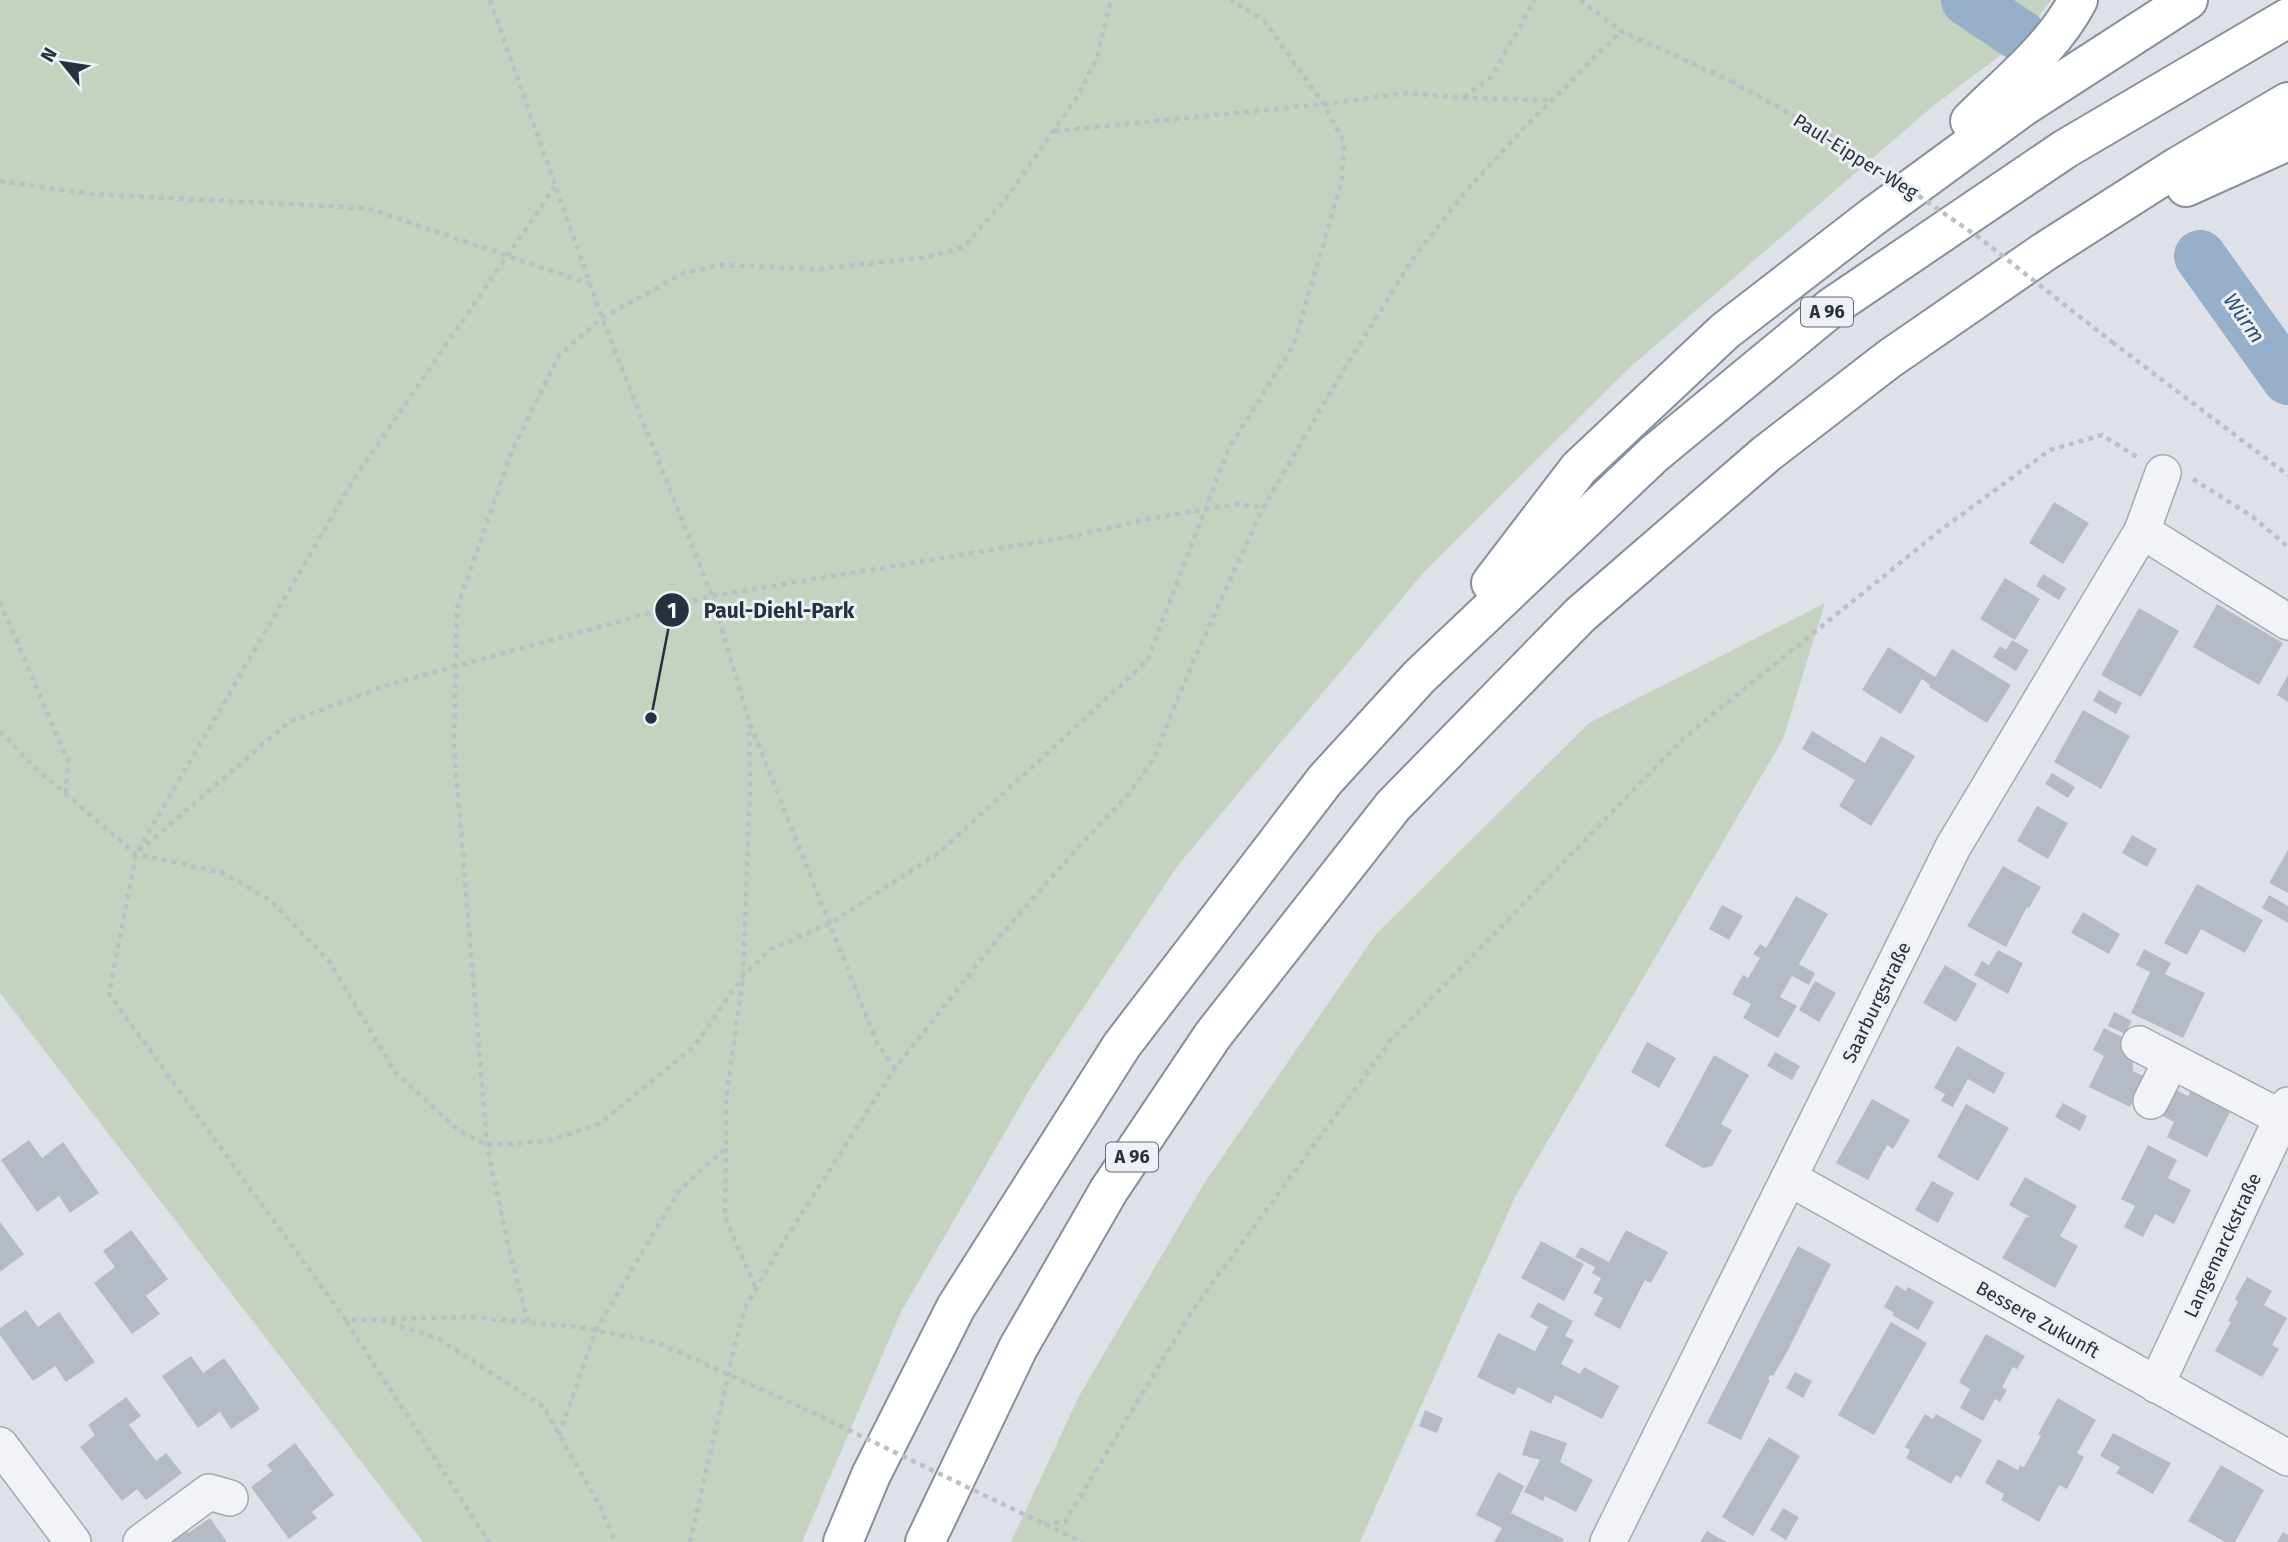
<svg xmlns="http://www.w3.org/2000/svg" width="2288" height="1542" viewBox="0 0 2288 1542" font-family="'Fira Sans',sans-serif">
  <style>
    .green { fill: #c4d2bf }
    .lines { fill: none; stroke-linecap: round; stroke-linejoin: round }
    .river { stroke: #97b0ca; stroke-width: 52 }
    .building { fill: #b5bbc5 }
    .minor-casing { stroke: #a3a9b2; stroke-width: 38 }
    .highway-casing { stroke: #858f9f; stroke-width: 42 }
    .path { stroke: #bcc0c6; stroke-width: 4.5; stroke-dasharray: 5 5; stroke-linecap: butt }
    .minor { stroke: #f1f3f6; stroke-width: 35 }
    .highway { stroke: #fff; stroke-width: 38 }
    .path-bridge { stroke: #bcc0c6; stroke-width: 4.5; stroke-dasharray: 5 5; stroke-linecap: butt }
    .labels { text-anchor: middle; stroke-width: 6; stroke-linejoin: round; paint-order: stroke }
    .shield { fill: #edf1f6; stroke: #626a76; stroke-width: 2 }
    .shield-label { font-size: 18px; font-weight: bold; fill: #26303f }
    .street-label { font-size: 19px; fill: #26303f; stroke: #edf1f6 }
    .water-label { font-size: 21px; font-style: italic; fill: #2f4f75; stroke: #edf1f6 }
    .leader { fill: none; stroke: #26303f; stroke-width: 2.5 }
    .callout-dot { fill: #26303f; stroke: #edf1f6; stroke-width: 2.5 }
    .mark-label { font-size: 21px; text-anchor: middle; font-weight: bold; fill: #fff }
    .callout-label { font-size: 21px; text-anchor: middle; font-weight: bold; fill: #26303f; stroke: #edf1f6; stroke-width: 6; stroke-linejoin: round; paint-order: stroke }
  </style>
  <rect width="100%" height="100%" fill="#dee2e8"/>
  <!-- green -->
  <g class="green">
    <path d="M0,0H2051L2021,40L1933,106L1628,369L1425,571L1178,865L1034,1082L901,1312L802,1542H423L0,993Z"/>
    <path d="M1825,603L1783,739L1515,1197L1360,1542H1011L1079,1396L1205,1182L1376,934L1589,723Z"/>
  </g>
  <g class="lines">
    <!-- river -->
    <g class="river">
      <path d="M1967,0L2021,36"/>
      <path d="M2200,256L2288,379"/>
    </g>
  </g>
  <!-- building -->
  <g class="building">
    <path d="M2054,502L2089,523L2063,564L2029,543Z"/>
    <path d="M2043,574L2066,588L2059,600L2036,586Z"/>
    <path d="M2005,578L2040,599L2015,640L1980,619Z"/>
    <path d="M2217,604L2283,643L2259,685L2193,647Z"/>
    <path d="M2139,608L2179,631L2141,697L2101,675Z"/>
    <path d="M2012,640L2029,650L2016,671L1993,657L2000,646L2006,650Z"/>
    <path d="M1888,647L1935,677L1952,649L2011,685L1987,723L1929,687L1930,685L1922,679L1901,714L1862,690Z"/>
    <path d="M2288,675V702L2277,695Z"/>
    <path d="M2099,690L2122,703L2116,714L2093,701Z"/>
    <path d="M2083,710L2130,736L2101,789L2054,762Z"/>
    <path d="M1812,731L1865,763L1881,736L1915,756L1871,826L1839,806L1855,780L1802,749Z"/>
    <path d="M2052,773L2075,787L2068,798L2045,784Z"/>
    <path d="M2037,806L2068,823L2048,859L2017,841Z"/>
    <path d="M2132,835L2157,849L2147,867L2122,853Z"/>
    <path d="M2288,850V893L2269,883Z"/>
    <path d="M2003,866L2041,887L2029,908L2027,907L2006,947L1967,926Z"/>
    <path d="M2197,884L2263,920L2245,953L2201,929L2187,955L2164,943Z"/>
    <path d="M2269,895L2288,906V923L2262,908Z"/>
    <path d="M1796,896L1828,914L1799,964L1815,973L1809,985L1792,976L1780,997L1797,1006L1778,1038L1743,1018L1751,1004L1732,994L1743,975L1748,978L1760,958L1753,954L1760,944L1766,948Z"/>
    <path d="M1722,905L1743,916L1729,940L1709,929Z"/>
    <path d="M2083,912L2120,934L2109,954L2071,933Z"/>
    <path d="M2144,949L2171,963L2165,974L2205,993L2183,1038L2131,1013L2150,972L2136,965Z"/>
    <path d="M1998,950L2023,963L2008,994L1974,975L1982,961L1989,965Z"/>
    <path d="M1945,965L1977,984L1956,1022L1923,1003Z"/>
    <path d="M1815,981L1836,993L1819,1022L1799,1010Z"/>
    <path d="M2114,1012L2132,1021L2125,1034L2108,1026Z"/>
    <path d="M2104,1028L2132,1042L2133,1071L2145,1077L2130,1107L2089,1087L2104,1056L2093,1050Z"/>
    <path d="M1647,1042L1676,1058L1659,1088L1631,1072Z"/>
    <path d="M1957,1046L2005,1073L1994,1094L1968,1079L1953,1107L1941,1101L1945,1094L1934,1088Z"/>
    <path d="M1775,1052L1800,1066L1792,1080L1767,1066Z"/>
    <path d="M1714,1055L1749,1075L1721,1124L1732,1130L1712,1166L1703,1168L1665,1146Z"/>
    <path d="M2168,1086L2188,1096L2193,1087L2232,1108L2207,1157L2167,1137L2174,1122L2155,1112Z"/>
    <path d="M1872,1099L1910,1120L1893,1149L1887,1145L1868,1180L1836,1163Z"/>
    <path d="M2063,1103L2087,1116L2080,1131L2055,1117Z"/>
    <path d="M1966,1104L2009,1128L1978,1181L1937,1157Z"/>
    <path d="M29,1140L42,1158L63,1142L99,1193L70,1213L59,1196L37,1212L1,1160Z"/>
    <path d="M2148,1145L2177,1160L2168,1178L2191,1190L2174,1224L2155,1214L2143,1237L2124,1227L2135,1206L2121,1199Z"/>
    <path d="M2025,1177L2077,1206L2060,1236L2078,1246L2055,1288L2002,1258L2026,1217H2030L2009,1205Z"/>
    <path d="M1932,1181L1954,1193L1938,1223L1915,1210Z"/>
    <path d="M0,1222L24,1254L0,1272Z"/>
    <path d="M131,1230L168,1279L146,1296L160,1314L132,1334L94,1283L115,1267L103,1251Z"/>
    <path d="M1626,1230L1668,1252L1651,1283L1645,1280L1620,1329L1594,1315L1603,1298L1593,1293L1601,1278L1592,1273L1595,1267L1575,1257L1581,1247L1609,1262Z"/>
    <path d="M1541,1241L1584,1264L1564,1301L1521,1278Z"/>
    <path d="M1798,1246L1831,1264L1787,1352L1773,1376L1770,1375L1768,1379L1770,1380L1741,1440L1707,1423Z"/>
    <path d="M2247,1277L2272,1291L2264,1305L2287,1318L2272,1345L2279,1349L2262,1377L2215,1351L2231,1322L2228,1321L2238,1302L2235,1299Z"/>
    <path d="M1896,1285L1906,1291L1908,1287L1934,1302L1918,1330L1892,1315L1894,1313L1884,1307Z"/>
    <path d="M1538,1302L1573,1321L1565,1336L1574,1340L1561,1364L1580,1374L1584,1367L1619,1386L1602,1419L1555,1395L1551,1404L1518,1387L1514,1395L1477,1377L1498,1333L1535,1351L1548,1327L1530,1317Z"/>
    <path d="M26,1310L38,1327L59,1312L95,1362L66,1382L55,1366L33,1381L0,1335V1328Z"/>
    <path d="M1891,1322L1927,1343L1874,1435L1838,1415Z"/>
    <path d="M1986,1334L2025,1356L2017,1369L2013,1367L2002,1387L2007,1390L2000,1402L1995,1399L1983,1421L1960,1408L1970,1389L1959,1382Z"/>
    <path d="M191,1356L203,1373L224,1358L260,1409L231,1429L220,1412L198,1428L162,1376Z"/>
    <path d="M1795,1372L1812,1381L1803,1398L1786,1388Z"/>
    <path d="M126,1397L141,1416L129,1425L156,1461L166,1453L182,1473L146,1500L137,1489L122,1501L80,1447L95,1435L88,1425Z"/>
    <path d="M2058,1398L2096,1420L2077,1453L2084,1457L2067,1489L2059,1485L2039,1522L2001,1500L2004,1494L1985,1483L1998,1459L2018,1470L2020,1465L2024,1467L2041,1436L2038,1434Z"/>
    <path d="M1425,1410L1443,1418L1437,1433L1419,1426Z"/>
    <path d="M1925,1414L1933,1419L1936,1414L1982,1440L1961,1478L1956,1475L1951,1484L1906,1458L1910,1450L1905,1447Z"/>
    <path d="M1530,1430L1567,1443L1560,1462L1593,1480L1576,1512L1545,1496L1543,1501L1524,1492L1540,1460L1522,1455Z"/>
    <path d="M2113,1433L2171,1463L2153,1494L2116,1473L2120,1467L2100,1456Z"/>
    <path d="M1769,1437L1800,1456L1753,1536L1722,1517Z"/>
    <path d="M295,1443L334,1495L312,1512L317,1518L289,1539L251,1487L272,1471L267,1465Z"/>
    <path d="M2221,1465L2264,1490L2235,1542H2225L2188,1521Z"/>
    <path d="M1498,1472L1524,1486L1511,1513L1564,1539L1562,1542H1494L1502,1528L1476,1515Z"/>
    <path d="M1783,1508L1799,1517L1786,1540L1770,1530Z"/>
    <path d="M210,1518L227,1542H166L185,1528L188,1533Z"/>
    <path d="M1707,1531L1719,1538L1727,1542H1700Z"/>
    <path d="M2283,1532L2288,1535V1542H2277Z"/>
  </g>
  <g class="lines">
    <defs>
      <g id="minor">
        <path d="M2142,531L2288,622"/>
        <path d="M2139,1044L2282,1118"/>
        <path d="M2151,1101L2171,1061"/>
        <path d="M1789,1178L2288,1458"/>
        <path d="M2156,1385L2288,1105"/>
        <path d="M0,1445L73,1542"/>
        <path d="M141,1542L209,1492L230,1498"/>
        <path d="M1608,1542L1953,847L2142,531L2163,473"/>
      </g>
      <g id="highway">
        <path d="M1970,121C2008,83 2053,48 2078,0"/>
        <path d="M2186,187L2288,141"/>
        <path d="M1491,583L1579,468L1725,331L1871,218L2024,106L2188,0"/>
        <path d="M843,1542L871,1475L956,1307L1122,1045L1325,780L1419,677L1654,454L1832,307L2065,149L2288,18"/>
        <path d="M925,1542L1018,1348L1109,1190L1213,1035L1393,806L1580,615L1766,454L1889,359L2044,252L2177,167L2288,102"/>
      </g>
    </defs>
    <!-- minor casing -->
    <use href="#minor" class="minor-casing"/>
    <!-- highway casing -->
    <use href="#highway" class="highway-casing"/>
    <!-- path -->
    <g class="path">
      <path d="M490,0L602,318L712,596L749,721L877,1043L895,1068"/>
      <path d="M1580,0L1621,31L1731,81"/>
      <path d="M1464,97L1491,77L1535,0"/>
      <path d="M1055,131L1324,104L1407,93L1463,98L1551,100"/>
      <path d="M0,181L92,194L367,208L590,284"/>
      <path d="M555,186L354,479L136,854L109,994L346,1320L470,1317L579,1327L656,1342L803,1408"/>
      <path d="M2112,342L2288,475"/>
      <path d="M2193,479L2253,517L2288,547"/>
      <path d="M0,602L68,761L66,793"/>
      <path d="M0,731L32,765L136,854L223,873L270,900L329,961L395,1072L458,1130L487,1145L548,1141L599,1124L694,1047L743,976L771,949L829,924L940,852L1147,661L1228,450L1294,344L1342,180L1344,142L1324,104L1264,21L1231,0"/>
      <path d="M139,851L289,722L387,685L712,596L1069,537L1148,519L1238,504L1263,508"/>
      <path d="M726,1148L725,1217L756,1289"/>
      <path d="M381,1320L437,1338L543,1406L600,1506L615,1542"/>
      <path d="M346,1321L489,1542"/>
      <path d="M528,1322L508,1245L487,1145L454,748L457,608L512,451L559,355L602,318L684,273L720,265L818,269L929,257L964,247L1007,197L1078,96L1097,57L1111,0"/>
      <path d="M559,1435L596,1330L680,1189L726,1148V1100L743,976L750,789L749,724"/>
      <path d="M1044,1524L1065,1522L1190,1314L1391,1040L1686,736L1942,529L2050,450L2102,435L2137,457"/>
      <path d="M1045,1524L1082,1542"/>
      <path d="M690,1542L736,1340L746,1306L784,1241L895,1068L996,941L1073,853L1128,795L1153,760L1191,666L1263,508L1343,371L1414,257L1467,190L1521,131L1621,31"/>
    </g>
    <!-- minor -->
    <use href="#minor" class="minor"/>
    <!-- highway -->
    <use href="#highway" class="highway"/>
    <!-- path-bridge -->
    <g class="path-bridge">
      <path d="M1731,81L1841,142L1981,239L2112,342"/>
      <path d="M803,1408L1044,1524"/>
    </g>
  </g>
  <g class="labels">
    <!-- shield labels -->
    <g class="shield">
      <rect x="1801" y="297.5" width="52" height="29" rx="5"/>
      <rect x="1106" y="1142.5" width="52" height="29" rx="5"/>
    </g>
    <g class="shield-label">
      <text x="1827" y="318">A 96</text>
      <text x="1132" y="1163">A 96</text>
    </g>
    <!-- street labels -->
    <g class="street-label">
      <text transform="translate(1856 156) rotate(32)" y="7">Paul-Eipper-Weg</text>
      <text transform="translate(1876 1002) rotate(-64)" y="7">Saarburgstraße</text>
      <text transform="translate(2222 1245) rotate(-65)" y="7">Langemarckstraße</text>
      <text transform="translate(2038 1319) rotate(29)" y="7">Bessere Zukunft</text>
    </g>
    <!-- water labels -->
    <g class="water-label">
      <text transform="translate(2244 318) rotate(55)" y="7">Würm</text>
    </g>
  </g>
  <!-- callouts -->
  <path class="leader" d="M651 718L672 610"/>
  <g class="callout-dot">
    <circle cx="651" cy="718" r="7"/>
    <circle cx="672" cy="610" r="18"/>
  </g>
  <g class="mark-label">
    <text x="672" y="618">1</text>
  </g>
  <g class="callout-label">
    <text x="779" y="618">Paul-Diehl-Park</text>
  </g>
  <!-- north arrow -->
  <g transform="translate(63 63) rotate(300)" stroke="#edf1f6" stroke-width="5" paint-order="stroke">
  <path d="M0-5L12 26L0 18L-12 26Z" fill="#26303f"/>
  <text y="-10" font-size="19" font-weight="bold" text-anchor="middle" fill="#26303f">N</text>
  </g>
</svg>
